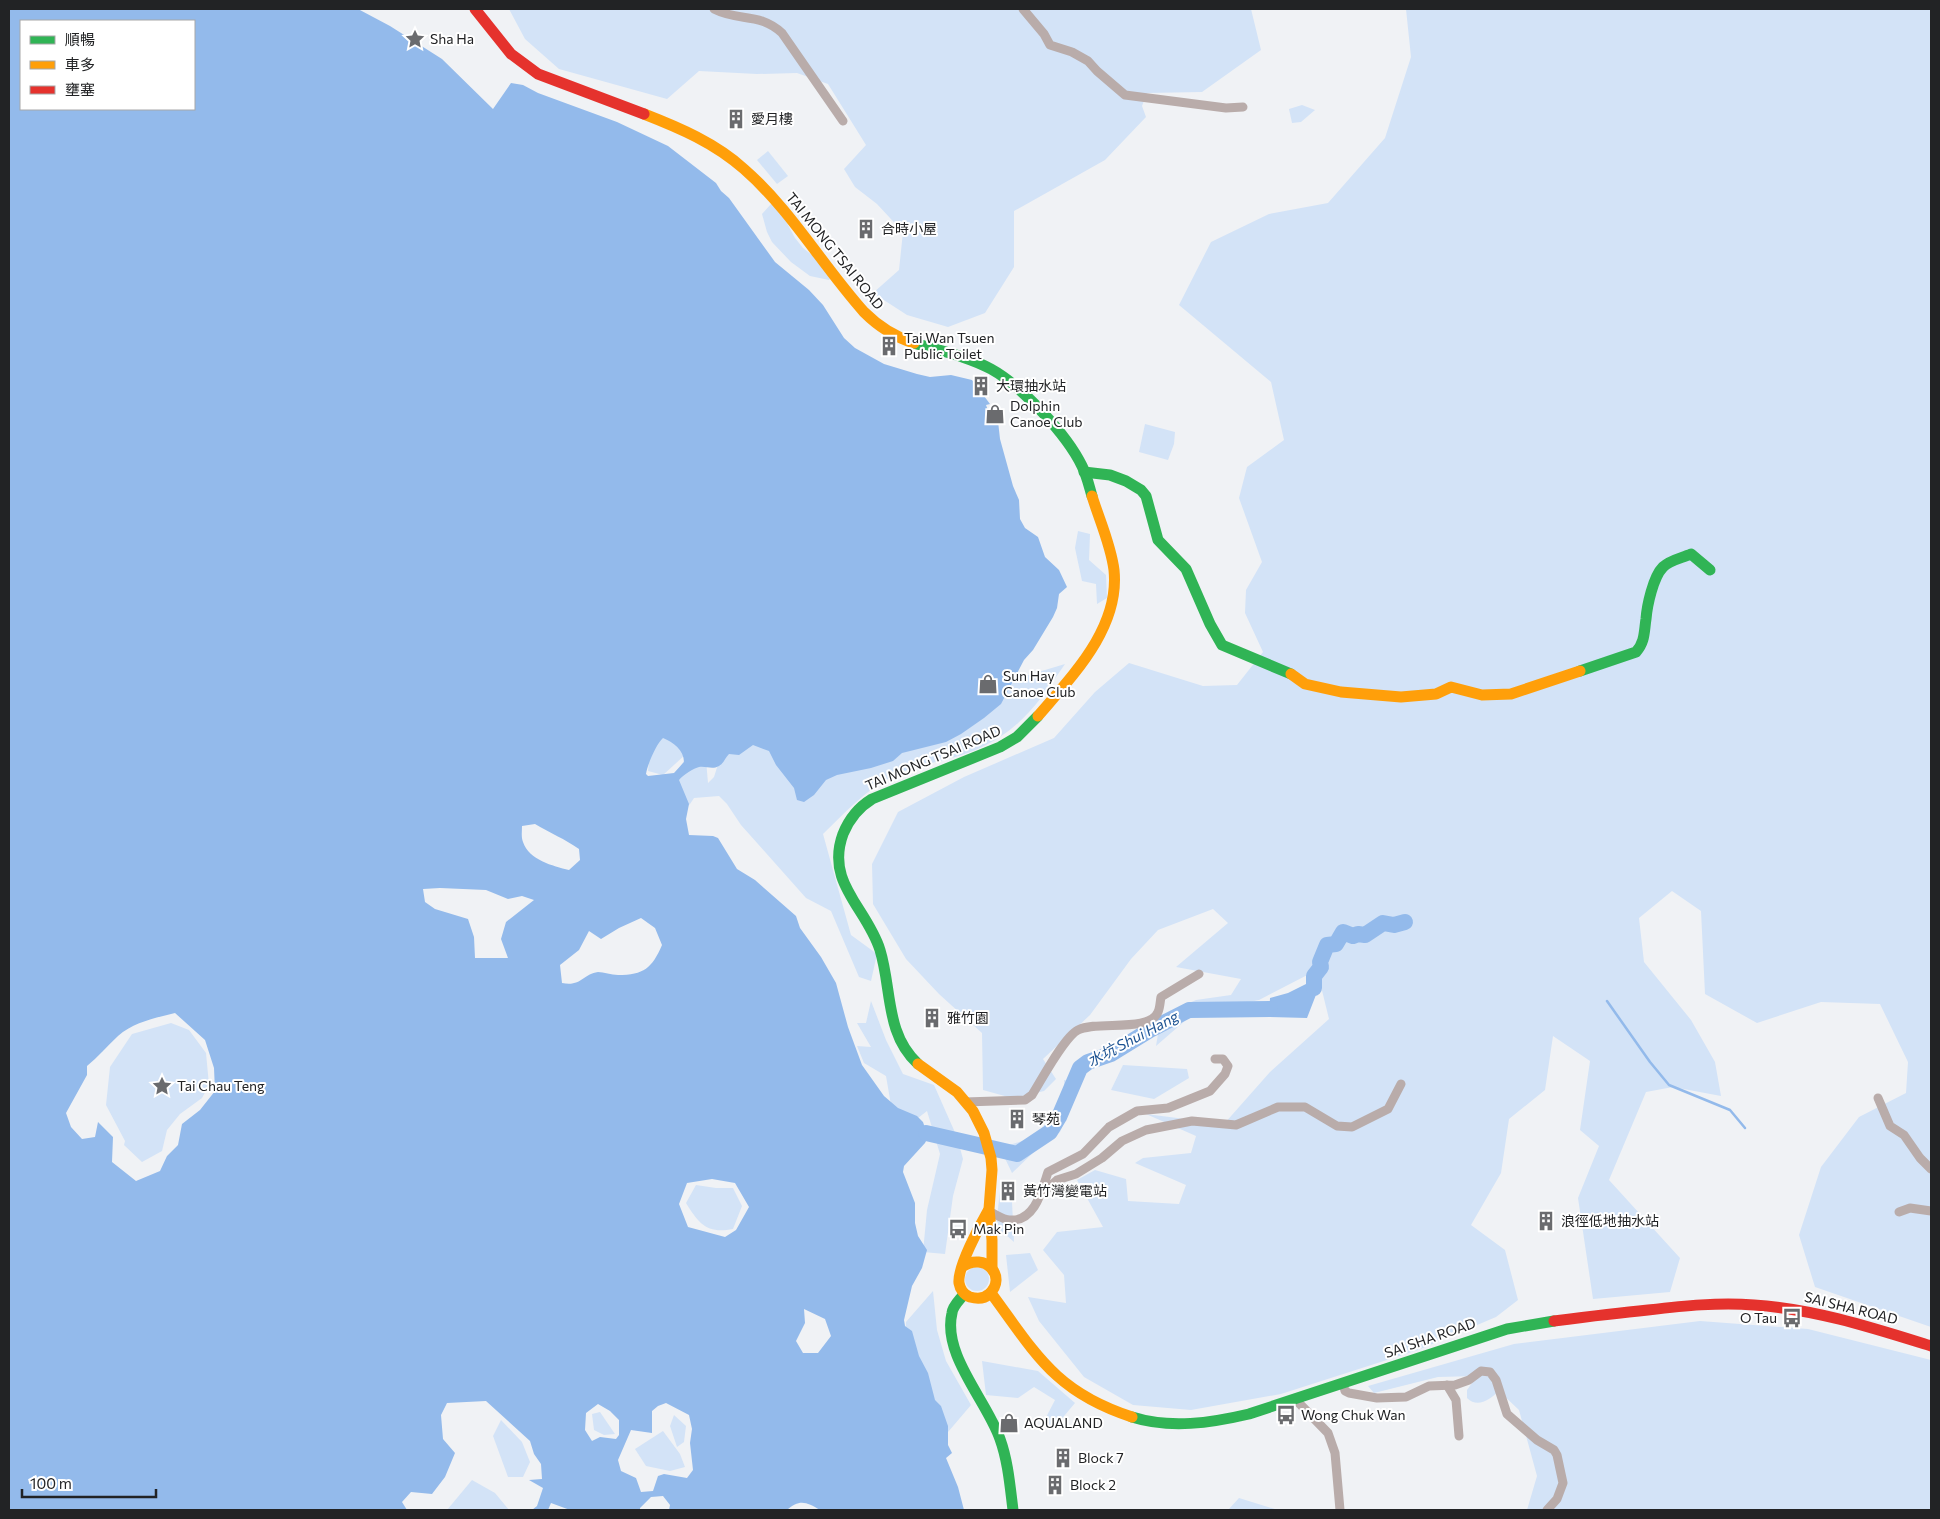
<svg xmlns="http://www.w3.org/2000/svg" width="1940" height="1519" viewBox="0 0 1940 1519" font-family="Commissioner,'Noto Sans TC',sans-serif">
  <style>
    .green { fill: #d3e3f7 }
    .water { fill: #93baeb; fill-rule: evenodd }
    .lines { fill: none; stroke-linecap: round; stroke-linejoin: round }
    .stream { stroke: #93baeb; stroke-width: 2.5 }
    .river { stroke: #93baeb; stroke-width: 16 }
    .street { stroke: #b9acaa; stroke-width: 9 }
    .fast { stroke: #30b455; stroke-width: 11 }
    .slow { stroke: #ff9f0a; stroke-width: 11 }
    .jam { stroke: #e5322d; stroke-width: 11 }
    .labels { text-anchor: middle; stroke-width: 4; stroke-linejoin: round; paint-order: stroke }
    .poi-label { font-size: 14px; fill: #222325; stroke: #fff; text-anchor: start }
    .street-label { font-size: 14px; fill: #222325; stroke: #fff }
    .water-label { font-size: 15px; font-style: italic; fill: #1d5392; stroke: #fff }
  </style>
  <rect width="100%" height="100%" fill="#f0f2f5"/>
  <!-- green -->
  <g class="green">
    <path d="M509,9H1251L1261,50L1202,92L1147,93L1142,106L1146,117L1105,160L1014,211V267L985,313L948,327L907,315L873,293L899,270L903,232L877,204L855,187L844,169L866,145L828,84L797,73L757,74L699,71L667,99L559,69L525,39Z"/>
    <path d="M1406,9H1931V1327L1815,1287L1799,1235L1821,1167L1859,1117L1906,1093L1908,1062L1880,1004L1821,1002L1757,1023L1705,994L1701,911L1672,891L1639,918L1644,962L1691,1020L1715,1062L1721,1096L1673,1087L1646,1092L1609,1180L1680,1258L1670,1292L1593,1299L1578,1198L1599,1146L1580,1130L1590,1061L1553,1036L1545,1090L1509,1119L1501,1173L1471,1225L1505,1250L1518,1300L1496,1317L1418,1350L1281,1394L1191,1410L1133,1405L1084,1377L1039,1321L1028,1297L1066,1303L1064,1275L1043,1250L1057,1232L1103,1227L1077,1180L1095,1170L1126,1179L1128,1201L1179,1204L1186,1185L1135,1163L1143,1158L1191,1153L1196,1136L1146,1114L1224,1124L1270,1072L1329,1019L1317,970L1259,1000L1194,1013L1156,1046L1161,1016L1196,1000L1231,995L1241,979L1176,967L1228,923L1213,909L1158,930L1131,959L1090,1015L1043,1059L1056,1079L1044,1091L1012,1098L983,1090L982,1033L939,994L906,959L873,904L872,864L898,812L964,777L1054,738L1095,692L1129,663L1203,686L1237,685L1263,652L1245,613L1246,590L1262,562L1239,498L1247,467L1284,440L1271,382L1179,305L1211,242L1269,214L1328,203L1385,138L1411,57Z"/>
    <path d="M1302,105L1315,110L1301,122L1292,123L1289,109Z"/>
    <path d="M768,151L788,176L777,184L757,160Z"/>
    <path d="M772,203L782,214L795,238L803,248L818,260L831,278L829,280L810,276L791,262L772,242L767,232L762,214Z"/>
    <path d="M1145,424L1175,432L1174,444L1168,460L1139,452Z"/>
    <path d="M1078,531L1090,534L1089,560L1106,575L1107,598L1097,604L1096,584L1082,581L1075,548Z"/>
    <path d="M1065,664C1040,701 1021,729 980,748C952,761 920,763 893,776C865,790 845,813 823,834L851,935L877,954L871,981L859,977L831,911L806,898L741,825L727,804L719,796L694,798L690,804L675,817L668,786L689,753L705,748L708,783L714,777L721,755L754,736L1017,674L1015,679Z"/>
    <path d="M670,737L686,754L663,775L648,771L651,739Z"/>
    <path d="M871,1001L886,1040L903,1074L934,1085L957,1137L963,1159L953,1196L945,1254L923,1252L927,1210L940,1154L927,1111L918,1118L892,1111L886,1076L864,1063L857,1046L871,1047L857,1023H866Z"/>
    <path d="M171,1023L189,1030L206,1053L209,1085L202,1098L180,1114L167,1130L162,1151L142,1162L124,1145L125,1141L106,1105L110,1067L132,1034Z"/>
    <path d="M1123,1065L1187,1069L1189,1078L1154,1099L1111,1090Z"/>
    <path d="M1064,1080L1081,1083L1060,1132L1038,1148L1012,1173L1000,1148L1044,1134L1065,1096Z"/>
    <path d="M1001,1182L1012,1202L1014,1242L996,1226Z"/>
    <path d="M696,1185L716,1188H733L742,1206L733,1229C707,1234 699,1224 686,1203Z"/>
    <path d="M1030,1253L1038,1270L1010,1292L1006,1255Z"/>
    <circle cx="977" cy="1279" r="12"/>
    <path d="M933,1291L937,1330L946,1361L971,1405L948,1432L903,1381L906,1322Z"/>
    <path d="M1700,1321L1808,1329L1931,1360V1510H1527L1537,1476L1519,1410L1499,1391C1490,1399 1478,1409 1467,1398V1390L1477,1376L1438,1377L1374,1393L1368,1386L1514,1344Z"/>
    <path d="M982,1361L1038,1371L1075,1403L1054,1428L1041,1427L1055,1400L1034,1387L1018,1398L986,1395Z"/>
    <path d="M600,1412L615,1434L604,1435L594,1430L592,1414Z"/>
    <path d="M674,1415L686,1426L684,1442L677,1447L670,1426Z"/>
    <path d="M501,1420L522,1442L530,1462L523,1477H508L493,1436Z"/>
    <path d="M663,1431L680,1454L685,1467L670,1471L646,1466L635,1449Z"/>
    <path d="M472,1480L495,1493L509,1510H447Z"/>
    <path d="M1239,1498L1278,1510H1228Z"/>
  </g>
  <!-- water -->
  <g class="water">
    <path d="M9,9H358L390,26L442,59L493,109L511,83L523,85L538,93L617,122L668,146L716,183L721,191L729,198L775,262L809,290L823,305L844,338L855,348L884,364L917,374L930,377L951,375L972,380L990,404L986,405L992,421H998L1000,439L1013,486L1019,500L1020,519L1025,528L1038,537L1045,557L1059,570L1067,587L1059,594L1057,608L1053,617L1033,650L1024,660L1001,704L984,718L961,734L946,742L902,753L893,761L871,768L837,775L826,780L814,795L804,802L797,800L794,788L776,765L769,751L753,745L739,755L729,754C725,758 724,763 719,766C712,770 707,766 699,767C694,768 683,775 679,780L689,804L686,819L689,835L713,836L718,838L737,869L755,880L796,916L800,928L821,957L836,983L848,1027L862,1065L884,1096L898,1108L917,1116L923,1122L928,1137L925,1143L904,1166L903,1172L915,1203V1223L918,1236L927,1250L922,1268L912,1286L904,1320L905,1326L912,1331L919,1356L928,1373L935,1400L941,1406L948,1426V1445L952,1453L946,1458L958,1487L964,1510H820C807,1502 799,1499 787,1510H669L670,1505L663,1496L651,1497L640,1508V1510H570L551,1503L548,1510H532L537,1506L543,1488L529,1480L542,1479L541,1464L534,1454L530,1441L486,1401L447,1403L441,1415L443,1439L455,1453L445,1477L432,1494L411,1492L402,1502L407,1510H9ZM21,21H194V109H21ZM663,738C673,742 684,750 684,762L674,773L648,776L646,774C647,766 656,744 663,738ZM535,824C550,833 565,839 579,849L580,860L569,870C553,866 529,860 523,842C521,837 522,831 522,826ZM440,888L486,890L508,899L522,896L534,900L506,922L501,939L508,958H475L474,937L468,919L435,909L425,902L423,889ZM641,918L655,928L662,945C652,968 644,975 618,975C611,975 604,972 598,972C583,974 581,987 562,983L560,965L579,950L589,931L601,939L619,928ZM175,1013L205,1040L214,1068L215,1091L200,1110L182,1124L178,1145L167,1156L160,1171L136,1181L112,1162L113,1137L98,1122L95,1137L82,1139L71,1127L66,1113L87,1075V1066C98,1057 107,1046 118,1036C134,1022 155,1018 175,1013ZM712,1179L735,1183L749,1207L736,1230L725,1237L688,1227L679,1204L687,1183ZM804,1309L825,1319L831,1336L818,1353H803L796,1341L805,1323ZM666,1403L689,1415L692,1429L690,1443L693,1470L687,1478L664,1474L658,1476L653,1491L641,1492L636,1478L621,1471L618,1460L631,1430L652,1433V1411L658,1406ZM598,1404L610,1411L619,1420V1435L616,1439L600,1437L592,1441L585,1430L586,1413Z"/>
    <path d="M1312,981L1319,987L1307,1018L1269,1017L1270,998L1288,993Z"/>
  </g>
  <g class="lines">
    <!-- stream -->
    <path class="stream" d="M1607,1001L1650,1062L1669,1085L1730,1110L1745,1128"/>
    <!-- river -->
    <g class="river">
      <path d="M1314,988V976L1321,967L1320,962L1327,945L1336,944L1343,932L1353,936L1358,934L1365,935L1383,923L1394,925L1405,922"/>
      <path d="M926,1133L1017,1154L1050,1132L1059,1117L1080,1068L1088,1062L1111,1054L1150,1030L1189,1010L1270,1009"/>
    </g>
    <!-- street -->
    <g class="street">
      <path d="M714,9C739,22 759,12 782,33L843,121"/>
      <path d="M1023,9L1044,34L1050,45L1072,52L1088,61L1097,71L1125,95L1226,108L1243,107"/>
      <path d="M1878,1098L1890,1126L1904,1135L1920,1158L1931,1169"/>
      <path d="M965,1102L1025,1100L1032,1095C1041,1081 1064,1037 1078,1030C1097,1020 1149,1033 1158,1012C1160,1008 1160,1002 1161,997L1199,974"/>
      <path d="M1040,1195L1057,1180L1076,1174L1102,1158L1122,1141L1146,1130L1192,1121L1236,1125L1278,1107H1305L1337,1126L1352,1127L1388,1109L1401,1084"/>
      <path d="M988,1211C994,1213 1003,1220 1010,1220C1035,1222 1042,1190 1048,1172L1083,1154L1109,1127L1137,1111L1168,1108L1210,1091L1225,1074L1228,1066L1223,1059H1215"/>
      <path d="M1899,1212L1910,1208L1931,1211"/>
      <path d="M1343,1383L1345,1391L1349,1393L1377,1398L1406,1397L1429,1386L1455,1385L1469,1380L1481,1371L1490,1372L1496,1380L1507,1414L1537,1440L1554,1450L1557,1455L1563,1483L1557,1499L1547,1510"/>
      <path d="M1447,1385L1456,1400L1459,1436"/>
      <path d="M1295,1399L1328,1433L1335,1453L1340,1510"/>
    </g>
    <!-- fast -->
    <g class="fast">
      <path d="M914,343C940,351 967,356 991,369C1022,386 1067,435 1082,466C1087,476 1089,486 1092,496"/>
      <path d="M1084,472L1110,475L1126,481L1141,490L1146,496L1158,540L1186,569L1210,624L1222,645L1291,674"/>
      <path d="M1580,671L1636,652C1645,642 1644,632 1646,619C1647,606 1653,577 1663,567C1670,560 1682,558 1691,554L1710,570"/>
      <path d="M918,1064C885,1034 892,989 880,950C867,908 825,883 843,834C849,819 859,807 872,799L1000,747L1017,737L1038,716"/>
      <path d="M964,1294C960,1300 953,1305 952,1313C942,1355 987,1401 1000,1439C1008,1461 1010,1486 1013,1510"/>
      <path d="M1132,1417C1170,1429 1211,1423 1249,1414L1507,1329L1554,1321"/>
    </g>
    <!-- slow -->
    <g class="slow">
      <path d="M644,114C680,128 715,143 744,169C791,210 822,265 864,312C878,326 895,337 914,343"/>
      <path d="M1291,674L1305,684L1341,692L1401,697L1436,694L1451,687L1482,695L1511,694L1580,671"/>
      <path d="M1038,716C1073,675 1120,628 1114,570C1111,545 1099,519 1092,496"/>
      <path d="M918,1064L957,1092L973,1111L984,1133L991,1158L992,1170L989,1209L992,1240V1267"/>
      <path d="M962,1267C985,1251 1008,1277 989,1294C984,1299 977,1299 970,1297C964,1295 960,1289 959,1283C957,1268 980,1225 988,1211"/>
      <path d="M991,1293C1036,1354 1055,1392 1132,1417"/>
    </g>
    <!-- jam -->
    <g class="jam">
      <path d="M475,9L511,54L538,74L644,114"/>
      <path d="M1554,1321C1585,1317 1617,1313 1648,1310C1683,1306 1719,1302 1754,1305C1815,1309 1873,1328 1931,1346"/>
    </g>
  </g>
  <!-- icons -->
  <defs>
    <symbol id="sight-bare" viewBox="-9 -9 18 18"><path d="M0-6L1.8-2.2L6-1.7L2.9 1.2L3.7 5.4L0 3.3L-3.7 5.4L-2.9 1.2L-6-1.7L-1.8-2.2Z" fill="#6a6b6e" stroke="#fff" stroke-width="2.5" paint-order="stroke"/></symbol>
    <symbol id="building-bare" viewBox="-9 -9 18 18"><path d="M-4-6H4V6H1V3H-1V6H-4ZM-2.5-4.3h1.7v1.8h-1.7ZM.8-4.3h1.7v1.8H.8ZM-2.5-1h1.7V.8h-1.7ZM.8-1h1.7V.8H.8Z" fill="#6a6b6e" stroke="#fff" stroke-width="2.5" paint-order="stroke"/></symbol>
    <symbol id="shop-bare" viewBox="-9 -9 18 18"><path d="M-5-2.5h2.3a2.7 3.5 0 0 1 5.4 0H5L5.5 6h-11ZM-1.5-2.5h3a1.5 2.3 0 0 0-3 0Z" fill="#6a6b6e" stroke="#fff" stroke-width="2.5" paint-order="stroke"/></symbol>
    <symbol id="bus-bare" viewBox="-9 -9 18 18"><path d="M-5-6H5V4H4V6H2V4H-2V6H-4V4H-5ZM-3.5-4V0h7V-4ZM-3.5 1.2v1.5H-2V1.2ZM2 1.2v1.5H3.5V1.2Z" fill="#6a6b6e" stroke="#fff" stroke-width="2.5" paint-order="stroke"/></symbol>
  </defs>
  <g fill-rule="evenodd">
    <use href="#sight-bare" x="401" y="25" width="28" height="28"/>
    <use href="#building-bare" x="722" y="105" width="28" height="28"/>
    <use href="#building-bare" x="852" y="215" width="28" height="28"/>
    <use href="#building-bare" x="875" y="332" width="28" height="28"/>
    <use href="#building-bare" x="967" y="372" width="28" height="28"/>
    <use href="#shop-bare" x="981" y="400" width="28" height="28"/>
    <use href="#shop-bare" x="974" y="670" width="28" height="28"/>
    <use href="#building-bare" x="918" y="1004" width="28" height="28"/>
    <use href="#sight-bare" x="148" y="1072" width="28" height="28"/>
    <use href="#building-bare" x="1003" y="1105" width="28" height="28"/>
    <use href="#building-bare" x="994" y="1177" width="28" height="28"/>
    <use href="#building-bare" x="1532" y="1207" width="28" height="28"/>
    <use href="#bus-bare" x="944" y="1215" width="28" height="28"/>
    <use href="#bus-bare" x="1778" y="1304" width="28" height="28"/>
    <use href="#bus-bare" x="1272" y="1401" width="28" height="28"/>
    <use href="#shop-bare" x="995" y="1409" width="28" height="28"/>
    <use href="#building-bare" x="1049" y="1444" width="28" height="28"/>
    <use href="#building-bare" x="1041" y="1471" width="28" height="28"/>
  </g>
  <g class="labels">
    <!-- poi labels -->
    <g class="poi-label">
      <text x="430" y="44">Sha Ha</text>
      <text x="751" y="124">愛月樓</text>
      <text x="881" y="234">合時小屋</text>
      <text x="904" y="343">Tai Wan Tsuen<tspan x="904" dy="16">Public Toilet</tspan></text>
      <text x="996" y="391">大環抽水站</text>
      <text x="1010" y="411">Dolphin<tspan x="1010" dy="16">Canoe Club</tspan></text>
      <text x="1003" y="681">Sun Hay<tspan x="1003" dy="16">Canoe Club</tspan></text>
      <text x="947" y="1023">雅竹園</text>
      <text x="177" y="1091">Tai Chau Teng</text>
      <text x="1032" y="1124">琴苑</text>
      <text x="1023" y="1196">黃竹灣變電站</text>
      <text x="1561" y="1226">浪徑低地抽水站</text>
      <text x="973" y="1234">Mak Pin</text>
      <text x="1777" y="1323" text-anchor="end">O Tau</text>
      <text x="1301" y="1420">Wong Chuk Wan</text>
      <text x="1024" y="1428">AQUALAND</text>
      <text x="1078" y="1463">Block 7</text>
      <text x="1070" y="1490">Block 2</text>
    </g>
    <!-- street labels -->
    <g class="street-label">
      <text transform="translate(835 251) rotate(51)" y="5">TAI MONG TSAI ROAD</text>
      <text transform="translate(933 758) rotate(-23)" y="5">TAI MONG TSAI ROAD</text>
      <text transform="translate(1851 1308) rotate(14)" y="5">SAI SHA ROAD</text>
      <text transform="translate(1430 1338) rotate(-19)" y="5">SAI SHA ROAD</text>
    </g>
    <!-- water labels -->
    <g class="water-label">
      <text transform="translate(1133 1039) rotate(-28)" y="5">水坑 Shui Hang</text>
    </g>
  </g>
  <!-- border -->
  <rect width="1940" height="1519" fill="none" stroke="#222325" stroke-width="20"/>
  <!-- legend -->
  <rect x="20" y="20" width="175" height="90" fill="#ffffff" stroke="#a7a7a8"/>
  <rect x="30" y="36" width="25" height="8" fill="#30b455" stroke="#a7a7a8"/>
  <text x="65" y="45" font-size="15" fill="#222325">順暢</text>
  <rect x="30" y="61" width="25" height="8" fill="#ff9f0a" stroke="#a7a7a8"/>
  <text x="65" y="70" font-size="15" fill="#222325">車多</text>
  <rect x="30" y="86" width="25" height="8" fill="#e5322d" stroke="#a7a7a8"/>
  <text x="65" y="95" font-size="15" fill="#222325">壅塞</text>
  <!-- scale -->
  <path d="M22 1489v8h134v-8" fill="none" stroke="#222325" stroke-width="2.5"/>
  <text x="30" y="1489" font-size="15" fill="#222325" stroke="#ffffff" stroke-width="4" paint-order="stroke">100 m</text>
</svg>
